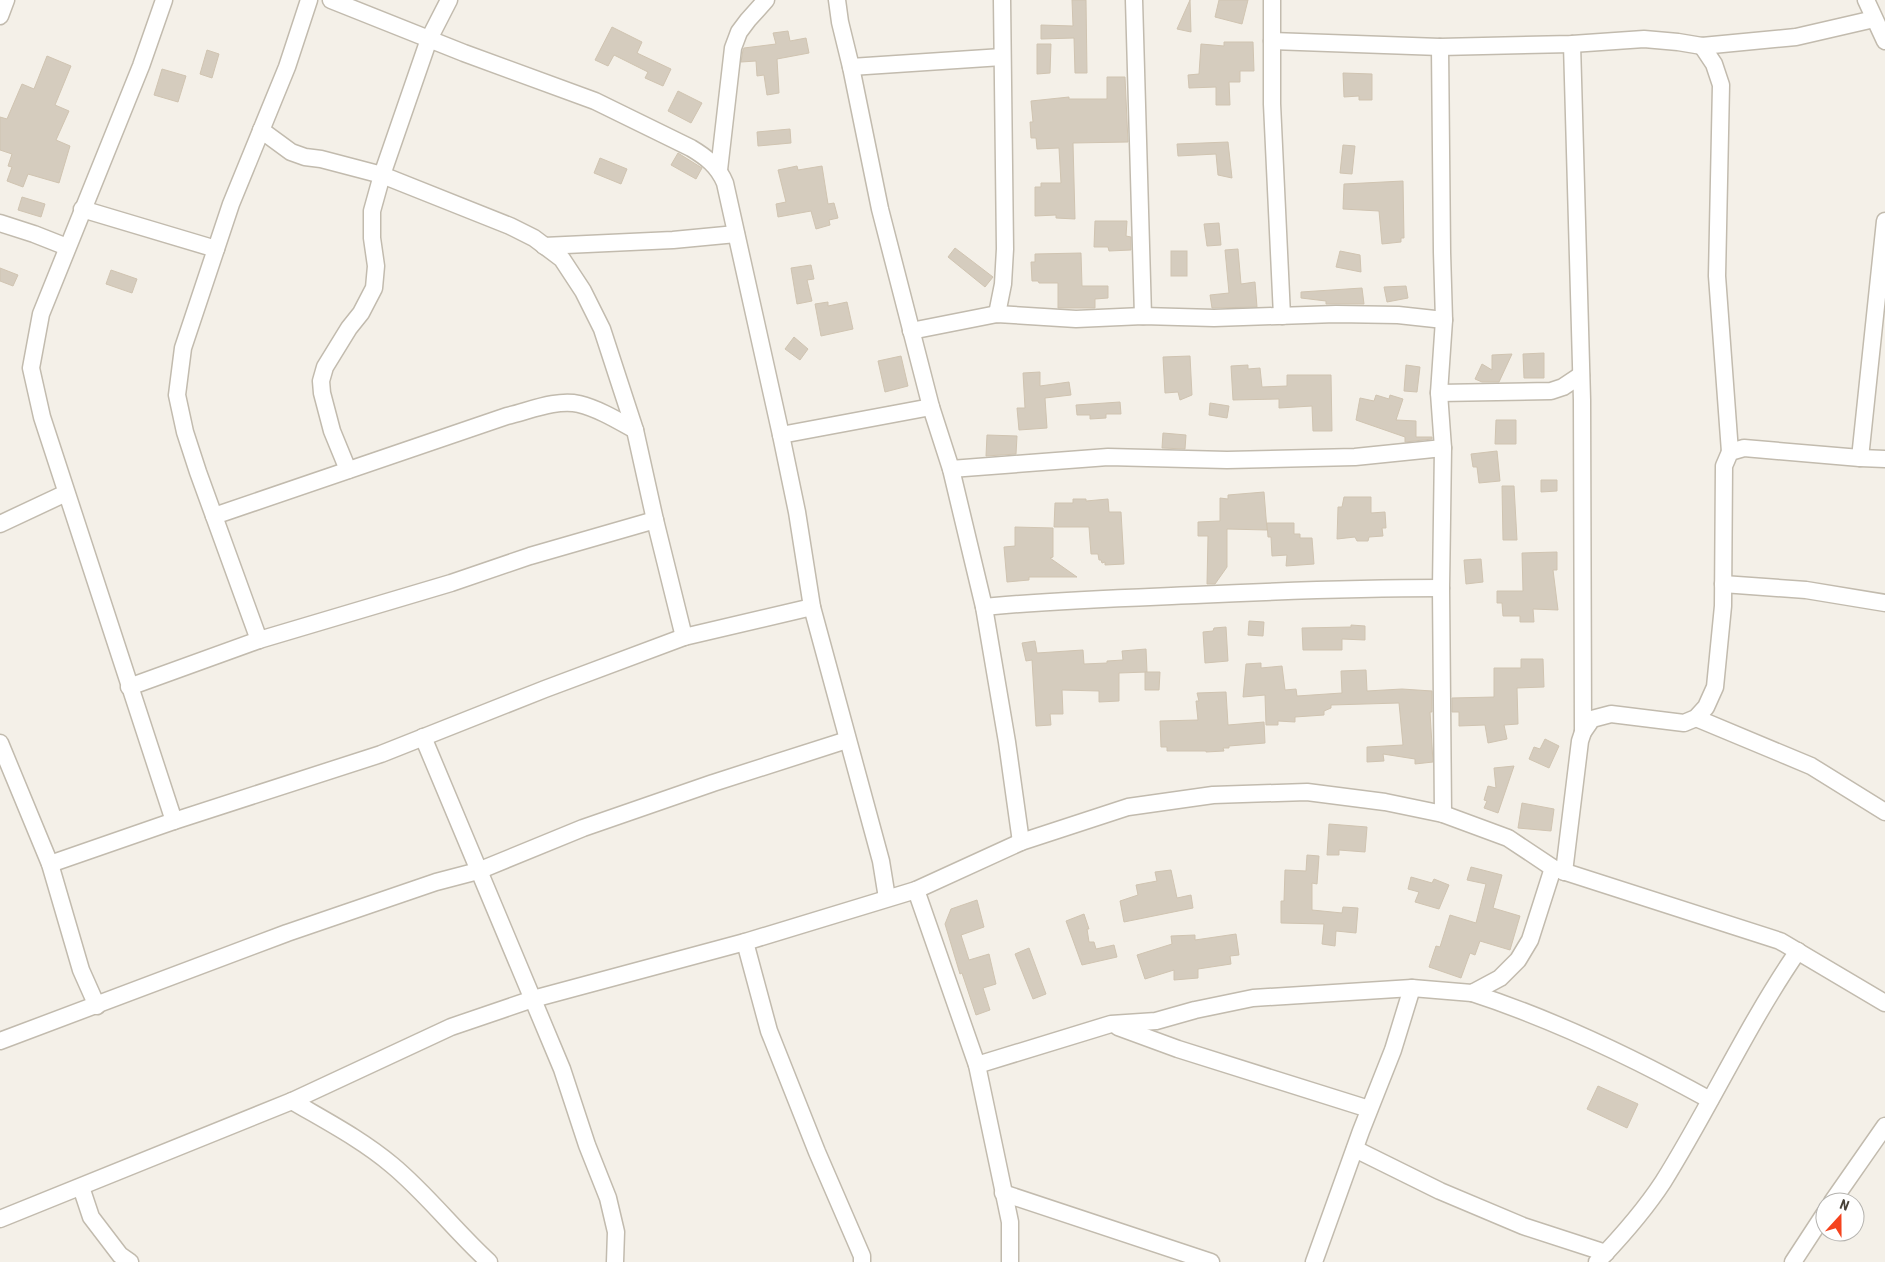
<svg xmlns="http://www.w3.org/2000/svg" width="1885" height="1262" viewBox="0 0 1885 1262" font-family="'Roboto Condensed',sans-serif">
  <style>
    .building { fill: #d5ccbe; stroke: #d0c4b1 }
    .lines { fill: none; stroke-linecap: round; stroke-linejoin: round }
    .minor-casing { stroke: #c2bbae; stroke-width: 19 }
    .minor { stroke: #fff; stroke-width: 16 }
  </style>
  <rect width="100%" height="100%" fill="#f4f0e8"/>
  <!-- building -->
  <g class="building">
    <path d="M1072,0H1086L1087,73H1075L1074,38L1041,39V25L1073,26Z"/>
    <path d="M1190,0L1191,32L1177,29Z"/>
    <path d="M1219,0H1248L1242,24L1215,17Z"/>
    <path d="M612,27L642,42L637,53L671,69L663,86L645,78L648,72L614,55L608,66L595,60Z"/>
    <path d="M788,31L790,41L806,38L809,53L777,59L779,93L767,95L764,75L757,76L756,61L741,62L743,50L744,48L776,44L773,33Z"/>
    <path d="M1224,42H1253L1254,71H1240V82H1229L1230,105H1216V87L1189,88L1188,75L1199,74L1201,44L1224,46Z"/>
    <path d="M1037,44H1051L1050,73L1037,74Z"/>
    <path d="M207,50L219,54L212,78L200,74Z"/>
    <path d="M47,56L71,66L55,105L69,111L56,140L70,146L59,183L28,174L23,187L7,181L12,167L8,166L12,154L0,150V117L7,119L22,84L34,89Z"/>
    <path d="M162,69L186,76L178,102L154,95Z"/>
    <path d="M1343,73L1372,74V100H1359V96L1344,97Z"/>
    <path d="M1107,77H1125L1128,142L1073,143L1075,219L1056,218V215L1035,216V187H1041V183H1061L1059,148L1037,149L1036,138H1031L1030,122H1033L1031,101L1069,97V99H1107Z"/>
    <path d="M678,91L702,103L691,123L668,111Z"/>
    <path d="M790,129L791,143L758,146L757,132Z"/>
    <path d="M1228,142L1232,178L1218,175L1216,154L1178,156L1177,144Z"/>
    <path d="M1343,145L1355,146L1352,174L1340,173Z"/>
    <path d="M678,153L702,168L696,179L671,165Z"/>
    <path d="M600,158L627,169L621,184L594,173Z"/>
    <path d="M797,166L798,170L822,166L828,204L834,203L838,218L829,220L830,225L816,229L811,211L778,217L776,204L786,202L778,170Z"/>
    <path d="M1403,181L1404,238H1401V242L1382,244L1379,211L1343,209L1344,184Z"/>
    <path d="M22,197L45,204L41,217L18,210Z"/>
    <path d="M1095,221H1127L1126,236L1131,237V250L1109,251L1108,247H1094Z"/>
    <path d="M1219,223L1221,245L1207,246L1204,224Z"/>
    <path d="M955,248L993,277L985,287L948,257Z"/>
    <path d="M1238,249L1241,284L1255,282L1257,307L1212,308L1210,295L1229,293L1225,250Z"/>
    <rect x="1171" y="251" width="16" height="25"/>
    <path d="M1340,251L1360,255L1361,272L1336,267Z"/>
    <path d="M1081,253L1082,286H1108V298L1095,299V308H1058V283H1039L1038,281H1032L1031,262H1035V254Z"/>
    <path d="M811,265L814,279L807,280L812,301L797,304L791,268Z"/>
    <path d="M0,268L18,275L13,286L0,281Z"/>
    <path d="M111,270L137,279L132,293L106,284Z"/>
    <path d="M1406,286L1408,298L1387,302L1384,287Z"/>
    <path d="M1362,288L1364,304H1326V301L1301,298V292Z"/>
    <path d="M828,302V306L847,302L853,329L821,336L815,304Z"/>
    <path d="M794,337L808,349L800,360L785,349Z"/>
    <path d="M1544,353V378H1524L1523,354Z"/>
    <path d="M1512,354L1499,382H1482L1475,379L1482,364L1492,370V355Z"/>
    <path d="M901,356L908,386L885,392L878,361Z"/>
    <path d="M1190,356L1192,395L1180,400L1178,392L1165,393L1163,357Z"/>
    <path d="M1248,365V369L1260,368L1262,387L1287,386V375H1331L1332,431H1313L1312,406L1279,408V399L1233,400L1231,366Z"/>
    <path d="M1406,365L1420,367L1417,392L1404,391Z"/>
    <path d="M1040,372V386L1069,382L1071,395L1045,398L1047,428L1019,430L1017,408H1025L1023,373Z"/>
    <path d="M1376,395L1389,399L1390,395L1403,399L1396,420L1416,421V437H1432V439L1405,442V437L1356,420L1360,398L1374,401Z"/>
    <path d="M1120,402L1121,414H1106V418L1090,419V415H1077L1076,405Z"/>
    <path d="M1210,403L1229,406L1227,418L1209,415Z"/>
    <path d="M1496,420H1516V444H1495Z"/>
    <path d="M1163,433L1186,435L1185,449L1162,448Z"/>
    <path d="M987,435L1017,436L1016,454L986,456Z"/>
    <path d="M1497,451L1500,481L1479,483L1477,467H1473L1471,454Z"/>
    <path d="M1541,480H1557V491L1541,492Z"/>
    <path d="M1502,486H1514L1517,540H1503Z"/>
    <path d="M1264,492L1267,530L1227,529V567L1215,584H1207L1208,536H1198V522L1220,521V498L1228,499V495Z"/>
    <path d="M1344,497H1371V513L1385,512L1386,528H1382L1383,536L1369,537L1368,541H1357L1355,537L1337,539L1338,507H1342Z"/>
    <path d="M1073,499H1086V501L1108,499L1109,512H1121L1124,564L1105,565V562L1102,563L1101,560H1099L1098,554H1091L1089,527H1054L1055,503H1073Z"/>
    <path d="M1267,523H1294V534H1300V538H1312L1314,564L1286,566L1287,555L1272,556L1271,537H1268Z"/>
    <path d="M1015,527L1053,528V557L1050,558L1077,577H1029V580L1007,582L1004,547L1015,546Z"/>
    <path d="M1557,552V570H1553L1558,610L1533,609L1534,622H1520V616H1503L1502,603H1497V591H1523L1522,553Z"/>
    <path d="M1481,559L1483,582L1466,584L1464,560Z"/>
    <path d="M1249,621L1264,622L1263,636L1248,635Z"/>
    <path d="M1351,625L1365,626V640L1342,639V650H1303L1302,628L1351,627Z"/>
    <path d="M1226,627L1228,661L1205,663L1203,632L1213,631L1214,628Z"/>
    <path d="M1035,641L1037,653L1083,650L1084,664L1107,663V661L1123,660L1122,651L1146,649L1147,672L1119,673V701L1099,702V691L1062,690L1063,714H1050L1051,725L1036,726L1032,660L1026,661L1022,643Z"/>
    <path d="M1521,659H1543L1544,687L1517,688L1518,724L1504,725L1507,739L1488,743L1485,725L1459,726V712H1452V698L1494,697V668H1521Z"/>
    <path d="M1261,663V668L1282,666L1285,690L1296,689L1297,696L1342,693L1341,671L1366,670L1367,691L1402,689L1432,691V712H1430L1433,762L1415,764V759L1383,754L1384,761L1367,762V747L1403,745L1399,703L1331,705V708L1324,711V715L1295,717V722L1278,721V725H1266L1265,695L1243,697L1246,664Z"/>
    <path d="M1145,672H1160L1159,690H1145Z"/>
    <path d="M1226,692L1228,725L1264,722L1265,743L1229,746V748H1223L1224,751L1206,752V751H1167V747H1161L1160,721L1198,720L1196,701H1199L1197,693Z"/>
    <path d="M1545,739L1559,746L1549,768L1529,759L1534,747L1540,749Z"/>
    <path d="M1514,766L1498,813L1484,808L1487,801L1484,800L1488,786L1496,788L1494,768Z"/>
    <path d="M1522,803L1554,809L1551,831L1518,828Z"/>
    <path d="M1329,824L1367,827L1365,852L1339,850V855H1327Z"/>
    <path d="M1307,855L1319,856L1317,884L1312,883V910L1342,913L1343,907L1358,908L1356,933L1336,931L1335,946L1322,944L1324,924L1281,923V901H1284L1285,870L1306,871Z"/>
    <path d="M1471,867L1502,875L1493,908L1520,916L1510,950L1480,941L1475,955L1470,953L1461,978L1429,967L1436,946L1440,947L1450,915L1476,923L1486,884L1467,880Z"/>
    <path d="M1171,870L1177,898L1191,895L1193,908L1124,922L1120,901L1138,895L1136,885L1157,881L1155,872Z"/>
    <path d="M1411,877L1432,883L1434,879L1449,885L1439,909L1415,902L1419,892L1408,889Z"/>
    <path d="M977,900L984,927L961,935L969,960L989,954L996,984L983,988L990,1010L976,1015L962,973L960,974L945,924L951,909Z"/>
    <path d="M1084,914L1089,929H1087L1089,942H1094L1096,949L1114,945L1117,957L1082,965L1066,921Z"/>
    <path d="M1236,934L1239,955L1230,956L1231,964L1198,969V978L1174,980V970L1145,979L1137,955L1172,944L1171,936L1195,935V940Z"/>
    <path d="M1029,948L1046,994L1033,999L1015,954Z"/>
    <path d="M1598,1086L1638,1104L1627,1128L1587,1109Z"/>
  </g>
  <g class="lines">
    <defs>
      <g id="minor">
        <path d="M164,0L141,66L41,314L31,368L42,417L174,821"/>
        <path d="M331,0L464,53L595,101L691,148C706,157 718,166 725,183L781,435L797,512L812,607L881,861L887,898"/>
        <path d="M837,0L840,22L851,67L880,209L931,407L951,469L984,607L1007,742L1021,842"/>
        <path d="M1134,0L1143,316"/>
        <path d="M1272,0V104L1282,316"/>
        <path d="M1866,0L1885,41"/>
        <path d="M0,16L6,0"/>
        <path d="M1272,41L1440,47L1572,44L1644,39L1678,42L1702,46L1796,37L1874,19"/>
        <path d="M1572,44L1582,400L1583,732"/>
        <path d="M1702,46L1714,64L1721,85L1717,276L1730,452"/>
        <path d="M1440,47L1442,252L1444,320L1439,393L1443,448L1441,588L1443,814"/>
        <path d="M851,67L1002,57"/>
        <path d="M261,130L291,152L305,157L321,159L382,175L510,226L534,238L562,259L583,291L602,329L617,375L635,430L655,520L684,637"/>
        <path d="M719,170L733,48L739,32L748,20L766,0"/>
        <path d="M82,209L216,249"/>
        <path d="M0,223L34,234L67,247"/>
        <path d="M544,246L673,240L736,234"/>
        <path d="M997,314L1003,284L1005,249L1002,0"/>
        <path d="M911,331L997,314L1076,319L1143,316L1214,318L1336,314L1398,315L1444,320"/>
        <path d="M1439,393L1551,391L1563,387L1581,375"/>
        <path d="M781,435L931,407"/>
        <path d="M1860,458L1885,221"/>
        <path d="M951,469L1108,457L1227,460L1355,457L1443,448"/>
        <path d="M348,470L332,431L322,393L321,381L325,367L349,328L361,313L374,288L376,266L372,238V211L382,175L429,39L449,0"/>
        <path d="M214,516L507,416C529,411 556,399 579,404C599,409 617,420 635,430"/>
        <path d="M0,524L66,493"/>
        <path d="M1723,584L1806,590L1885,603"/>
        <path d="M984,607C1054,600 1124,598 1195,595C1277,591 1359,588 1441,588"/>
        <path d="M259,640L198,472L185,432L177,395L183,348L231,204L287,67L309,0"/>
        <path d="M129,687L259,640L451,583L530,556L655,520"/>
        <path d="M1696,718L1811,766L1885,812"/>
        <path d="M423,737L562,1069L587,1145L608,1198L616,1232L615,1262"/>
        <path d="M0,743L50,864L81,970L97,1006"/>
        <path d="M50,864L174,821L381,754L545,689L684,637L812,607"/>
        <path d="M1564,872L1580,741L1583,732L1592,719L1611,714L1684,723L1696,718L1706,707L1715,687L1723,606L1724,466L1730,452L1744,448L1860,458L1885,459"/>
        <path d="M916,890L977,1065L1010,1222V1262"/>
        <path d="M745,942L769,1031L817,1152L862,1256V1262"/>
        <path d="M1472,993C1555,1020 1634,1058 1710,1100"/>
        <path d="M1118,1027L1178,1049L1369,1109"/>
        <path d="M0,1041L287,933L436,882L478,871L583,828L713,783L847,740"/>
        <path d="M977,1065L1111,1024L1156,1021L1195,1010L1253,998L1412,988L1472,993L1500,978L1518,960L1530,940L1553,868"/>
        <path d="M292,1101C326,1121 361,1139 392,1165C427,1194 455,1231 489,1262"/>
        <path d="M1355,1149L1440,1191L1523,1226L1606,1253"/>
        <path d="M81,1187L91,1217L120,1255L130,1262"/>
        <path d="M1003,1193L1211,1262"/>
        <path d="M1832,1202L1885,1126"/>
        <path d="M0,1219L292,1101L451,1027L533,999L745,942L916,890L1021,842L1128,807L1213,795L1307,792L1385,802L1443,814L1508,838L1553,868L1780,941L1885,1003"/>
        <path d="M1314,1262L1361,1131L1393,1050L1412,988"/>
        <path d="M1597,1262C1621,1237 1644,1211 1663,1182C1710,1107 1747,1025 1798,951"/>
        <path d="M1793,1262L1825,1213"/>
      </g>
    </defs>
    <!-- minor casing -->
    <use href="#minor" class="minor-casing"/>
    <!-- minor -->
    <use href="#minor" class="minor"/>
  </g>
  <!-- north arrow -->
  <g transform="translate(1840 1217) rotate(21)"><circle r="24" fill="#ffffff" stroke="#b5b3af"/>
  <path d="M0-4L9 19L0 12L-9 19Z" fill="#f5431e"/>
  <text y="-8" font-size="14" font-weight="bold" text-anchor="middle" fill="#474137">N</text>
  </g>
</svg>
